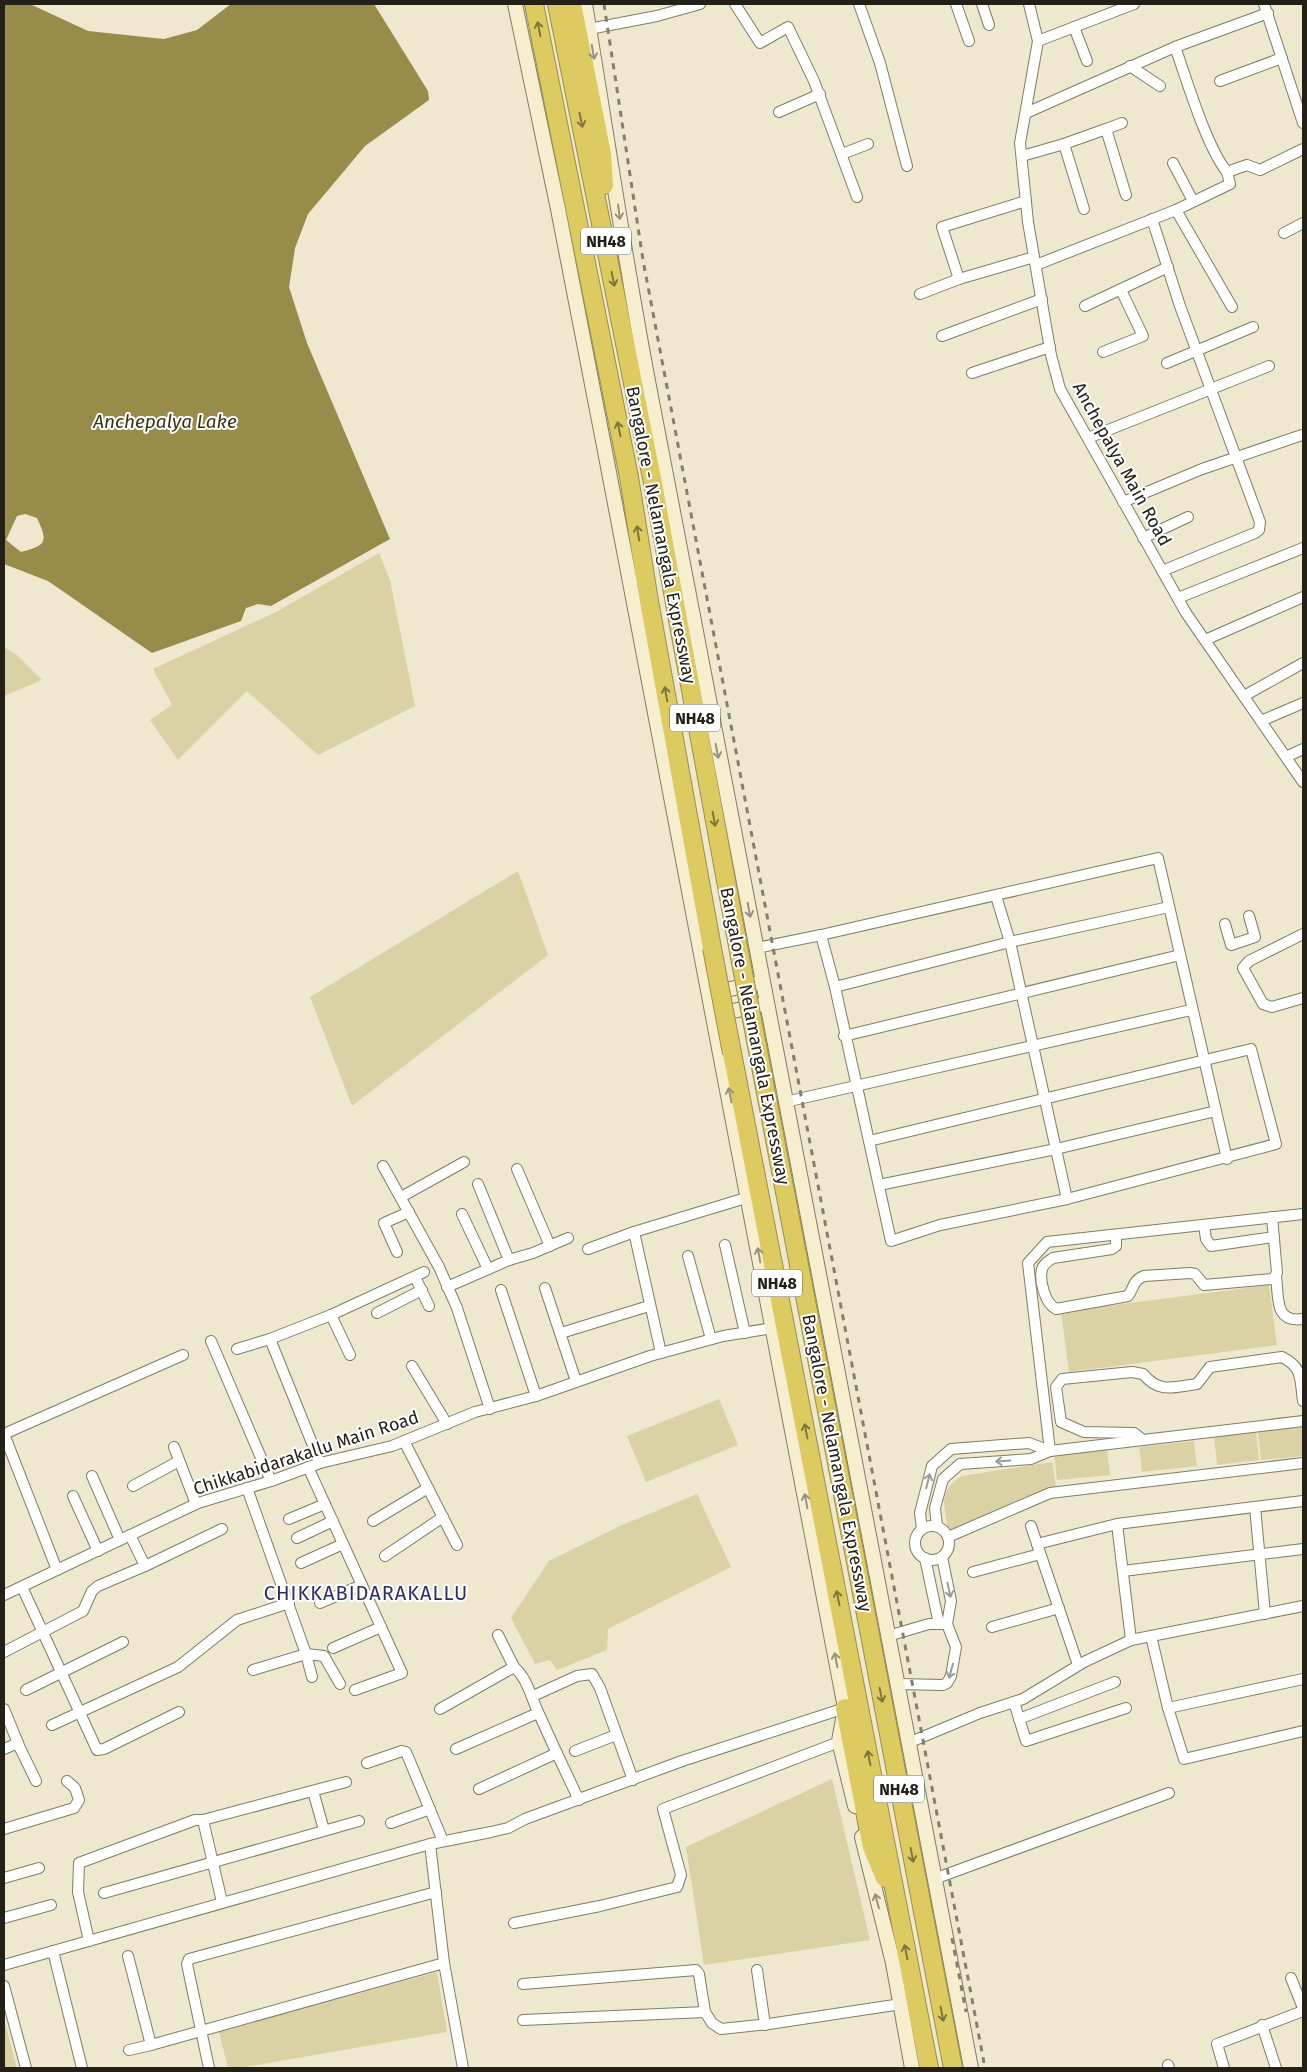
<svg xmlns="http://www.w3.org/2000/svg" width="1307" height="2072" viewBox="0 0 1307 2072" font-family="'Fira Sans',sans-serif">
  <style>
    .green { fill: #dad2a5 }
    .water { fill: #988c4b; fill-rule: evenodd }
    .lines { fill: none; stroke-linecap: round; stroke-linejoin: round }
    .street-casing { stroke: #817c65; stroke-width: 12 }
    .secondary-casing { stroke: #817c65; stroke-width: 16 }
    .highway-casing { stroke: #9c8f47; stroke-width: 20 }
    .street { stroke: #fff; stroke-width: 10 }
    .secondary { stroke: #f5efd0; stroke-width: 14 }
    .highway { stroke: #ddca61; stroke-width: 18 }
    .rail { stroke: #84806f; stroke-width: 3; stroke-dasharray: 6 6; stroke-linecap: butt }
    .highway-bridge-casing { stroke: #9c8f47; stroke-width: 20; stroke-linecap: butt }
    .highway-bridge { stroke: #ddca61; stroke-width: 18 }
    .oneway { stroke: #80763c }
    .oneway2 { stroke: #96927d }
    .oneway3 { stroke: #9c9b97 }
    .labels { text-anchor: middle; stroke-width: 4; stroke-linejoin: round; paint-order: stroke }
    .shield { fill: #fff; stroke: #65645d; stroke-width: 1 }
    .shield-label { font-size: 16px; font-weight: bold; fill: #232117 }
    .street-label { font-size: 18px; fill: #232117; stroke: #fff }
    .water-label { font-size: 19px; font-style: italic; fill: #383214; stroke: #fff }
    .quarter-label { font-size: 20px; letter-spacing: 1px; fill: #2d2e69; stroke: #fff }
  </style>
  <rect width="100%" height="100%" fill="#ede8ce"/>
  <!-- green -->
  <g class="green">
    <path d="M379,553L390,580L415,706L318,755L247,691L178,760L150,720L172,705L153,669L276,612Z"/>
    <path d="M4,647L17,655L42,680L4,696Z"/>
    <path d="M518,871L548,955L352,1106L310,997Z"/>
    <path d="M1269,1285L1277,1345L1069,1372L1061,1312Z"/>
    <path d="M719,1399L738,1445L646,1482L627,1436Z"/>
    <path d="M1303,1426V1456L1261,1460L1258,1431Z"/>
    <path d="M1256,1431L1259,1460L1217,1465L1214,1436Z"/>
    <path d="M1194,1441L1197,1466L1142,1472L1139,1447Z"/>
    <path d="M1107,1448L1110,1475L1057,1480L1054,1453Z"/>
    <path d="M1052,1462L1056,1486L1043,1490L949,1534C945,1509 936,1491 962,1476Z"/>
    <path d="M697,1494L731,1567L608,1629L607,1650L557,1670L550,1660L535,1664L511,1618L549,1561L620,1526Z"/>
    <path d="M832,1779L870,1940L704,1965L686,1847Z"/>
    <path d="M437,1972L447,2032L240,2068H228L219,2032Z"/>
    <path d="M4,2019L17,2068H4Z"/>
  </g>
  <!-- water -->
  <path class="water" d="M4,4H30L88,31L164,39L197,30L231,4H374L428,91L429,100L365,146L308,214L295,248L289,287L307,343L390,539L271,606L258,604L246,608L241,621L152,653L48,581L4,564ZM25,514L37,518C48,542 47,545 21,552L6,540L17,516Z"/>
  <g class="lines">
    <defs>
      <g id="street">
        <path d="M735,4L760,43L788,27L814,81L857,197"/>
        <path d="M859,4L880,63L907,166"/>
        <path d="M956,4L969,41"/>
        <path d="M982,4L989,25"/>
        <path d="M1029,4L1038,41L1020,143L1028,222L1051,355L1060,389L1186,613L1303,782"/>
        <path d="M1264,4L1303,123"/>
        <path d="M1074,27L1087,61"/>
        <path d="M589,29L657,16L700,4"/>
        <path d="M1038,41L1134,4"/>
        <path d="M1175,47C1187,80 1206,146 1227,172"/>
        <path d="M1130,66L1160,86"/>
        <path d="M1220,81L1282,58"/>
        <path d="M779,112L820,94"/>
        <path d="M1026,113L1175,47L1268,13"/>
        <path d="M1106,129L1122,123"/>
        <path d="M842,154L868,144"/>
        <path d="M1022,156L1064,144"/>
        <path d="M1173,163L1193,201"/>
        <path d="M1084,209L1064,144L1106,129L1126,195"/>
        <path d="M1176,210L1232,307"/>
        <path d="M1152,219L1180,306L1260,522L1259,530L1255,533L1162,571"/>
        <path d="M1284,233L1303,223"/>
        <path d="M1036,265L1176,210L1230,184L1227,172L1247,165L1260,170L1303,149"/>
        <path d="M959,279L942,227L1026,201"/>
        <path d="M920,294L959,279L1034,257"/>
        <path d="M1085,306L1168,267"/>
        <path d="M942,336L1042,299"/>
        <path d="M1103,352L1143,336L1121,290"/>
        <path d="M1167,363L1253,327"/>
        <path d="M972,373L1050,347"/>
        <path d="M1088,438L1269,366"/>
        <path d="M1123,502L1202,469L1302,435"/>
        <path d="M1143,538L1188,517"/>
        <path d="M1178,598L1303,548"/>
        <path d="M1205,640L1303,597"/>
        <path d="M1244,696L1303,663"/>
        <path d="M1261,721L1303,703"/>
        <path d="M1286,757L1303,749"/>
        <path d="M996,896L1010,942L1067,1199"/>
        <path d="M1225,924L1231,945L1255,937L1249,916"/>
        <path d="M1303,934L1249,961L1243,968L1263,1004L1272,1007L1303,998"/>
        <path d="M821,935L835,987L891,1241L940,1225L1067,1199L1276,1144L1251,1049L869,1141"/>
        <path d="M757,948L821,935L1158,858L1227,1159"/>
        <path d="M835,987L1010,942L1169,907"/>
        <path d="M844,1036L1180,955"/>
        <path d="M785,1102L1191,1010"/>
        <path d="M383,1166L439,1267L457,1308L490,1409"/>
        <path d="M517,1169L550,1246"/>
        <path d="M478,1184L509,1260"/>
        <path d="M879,1185L1056,1149L1216,1111"/>
        <path d="M401,1197L464,1162"/>
        <path d="M462,1214L488,1269"/>
        <path d="M1204,1225L1206,1239L1211,1246L1274,1237"/>
        <path d="M1116,1235V1246L1112,1249L1053,1258C1049,1261 1044,1263 1042,1269C1039,1281 1045,1303 1056,1309L1128,1296C1134,1288 1133,1280 1144,1276L1190,1273L1195,1274L1204,1285L1273,1279L1277,1273L1272,1217"/>
        <path d="M725,1245L745,1333"/>
        <path d="M588,1249L634,1232"/>
        <path d="M397,1252L384,1223L409,1212"/>
        <path d="M688,1256L711,1339"/>
        <path d="M415,1277L429,1306"/>
        <path d="M1276,1277C1279,1298 1274,1323 1303,1319"/>
        <path d="M447,1287L509,1260L533,1253L568,1238"/>
        <path d="M545,1288L576,1381"/>
        <path d="M501,1290L536,1396"/>
        <path d="M377,1313L422,1290"/>
        <path d="M331,1315L350,1355"/>
        <path d="M561,1333L649,1306"/>
        <path d="M211,1341L271,1481"/>
        <path d="M237,1349L270,1339"/>
        <path d="M661,1353L634,1232L749,1197"/>
        <path d="M412,1366L447,1424"/>
        <path d="M1143,1440L1134,1433L1084,1432L1061,1422L1056,1387L1062,1379L1132,1372L1143,1374C1160,1394 1173,1387 1197,1384L1210,1367L1282,1357C1303,1367 1300,1380 1303,1401"/>
        <path d="M404,1441L457,1545"/>
        <path d="M174,1447L196,1504"/>
        <path d="M1050,1451L1028,1263L1047,1242L1303,1214"/>
        <path d="M320,1463L270,1339L331,1315L424,1272"/>
        <path d="M308,1467L402,1673L355,1690"/>
        <path d="M92,1476L120,1540"/>
        <path d="M133,1486L179,1461"/>
        <path d="M247,1488L306,1654L324,1656L340,1684"/>
        <path d="M73,1496L98,1551"/>
        <path d="M1255,1507L1265,1614"/>
        <path d="M289,1519L325,1504"/>
        <path d="M373,1521L428,1488"/>
        <path d="M1117,1524L1131,1640"/>
        <circle cx="932" cy="1543" r="17"/>
        <path d="M937,1526L935,1508L943,1479L960,1464L1031,1459L1050,1451L1303,1421"/>
        <path d="M1031,1526L1078,1665"/>
        <path d="M922,1529L920,1513L932,1466L951,1449L1029,1443L1050,1451"/>
        <path d="M130,1535L145,1566L222,1529"/>
        <path d="M948,1537L1050,1493L1303,1463"/>
        <path d="M297,1538L333,1521"/>
        <path d="M1037,1544L1117,1524L1303,1501"/>
        <path d="M385,1556L443,1517"/>
        <path d="M925,1558L939,1624"/>
        <path d="M301,1563L343,1544"/>
        <path d="M57,1570L4,1434L183,1355"/>
        <path d="M1123,1571L1303,1549"/>
        <path d="M973,1572L1040,1554"/>
        <path d="M22,1587L97,1750L104,1749L179,1712"/>
        <path d="M4,1595L198,1503L271,1481L320,1463L392,1446L475,1412L536,1396L650,1356L723,1336L773,1328"/>
        <path d="M320,1603L362,1585"/>
        <path d="M992,1627L1059,1608"/>
        <path d="M498,1635L514,1667"/>
        <path d="M888,1636L929,1624H944"/>
        <path d="M1151,1636L1168,1708L1184,1759L1303,1731"/>
        <path d="M333,1648L381,1627"/>
        <path d="M4,1652L83,1611L92,1591L98,1586L145,1566"/>
        <path d="M253,1670L306,1654L312,1677"/>
        <path d="M897,1684L943,1685L947,1683L951,1676L956,1647L947,1624L951,1601L942,1557"/>
        <path d="M26,1690L123,1642"/>
        <path d="M533,1696L577,1676L592,1674L600,1688L633,1780"/>
        <path d="M1014,1702L1026,1741L1126,1708"/>
        <path d="M1168,1708L1303,1679"/>
        <path d="M4,1709L20,1748L36,1781"/>
        <path d="M440,1709L514,1667C528,1679 531,1698 539,1714C552,1743 565,1771 579,1800"/>
        <path d="M1019,1719L1115,1682"/>
        <path d="M52,1725L178,1667L237,1620L289,1603"/>
        <path d="M908,1743L980,1713L1023,1699L1084,1662L1131,1640L1303,1606"/>
        <path d="M4,1749L18,1743"/>
        <path d="M456,1749L538,1713"/>
        <path d="M575,1751L616,1735"/>
        <path d="M367,1763L402,1751L406,1752L443,1841"/>
        <path d="M479,1789L557,1753"/>
        <path d="M313,1791L324,1830"/>
        <path d="M203,1820L222,1902"/>
        <path d="M391,1823L430,1809"/>
        <path d="M4,1829L74,1808L79,1800L75,1788L67,1781"/>
        <path d="M430,1844L444,1963L463,2068"/>
        <path d="M4,1878L39,1868"/>
        <path d="M934,1879L1169,1793"/>
        <path d="M104,1893L359,1821"/>
        <path d="M4,1918L51,1905"/>
        <path d="M514,1923L600,1906L677,1887L681,1875L663,1809L839,1742"/>
        <path d="M89,1941L78,1892L79,1863L195,1820H203L346,1782"/>
        <path d="M53,1951L82,2068"/>
        <path d="M128,1956L151,2045L444,1963"/>
        <path d="M4,1965L430,1844L491,1832L508,1828L525,1819L682,1761L845,1708"/>
        <path d="M757,1970L765,2025"/>
        <path d="M1291,1978L1303,2008"/>
        <path d="M523,1984L696,1970L699,1974L705,2012L712,2023L721,2029L769,2024L901,2004"/>
        <path d="M4,1986L26,2068"/>
        <path d="M523,2020L705,2012"/>
        <path d="M1262,2025L1276,2068"/>
        <path d="M129,2050L151,2045"/>
        <path d="M1168,2065L1169,2068"/>
        <path d="M209,2068L187,1964L189,1959L436,1892"/>
        <path d="M1224,2068L1217,2044L1303,2011"/>
      </g>
      <g id="secondary">
        <path d="M515,4L558,209L604,446L845,1708L839,1741L855,1806"/>
        <path d="M585,4C606,129 624,255 648,381L971,2068"/>
        <path d="M710,993L755,984"/>
        <path d="M715,1015L760,1005"/>
        <path d="M862,1837L893,1963L912,2068"/>
      </g>
      <g id="highway">
        <path d="M534,4L629,477L649,601L712,948"/>
        <path d="M557,4L652,478L740,957"/>
        <path d="M572,4L602,154L604,185"/>
        <path d="M758,1051L953,2068"/>
        <path d="M732,1053L929,2068"/>
        <path d="M845,1708L872,1847L885,1878"/>
      </g>
    </defs>
    <!-- street casing -->
    <use href="#street" class="street-casing"/>
    <!-- secondary casing -->
    <use href="#secondary" class="secondary-casing"/>
    <!-- highway casing -->
    <use href="#highway" class="highway-casing"/>
    <!-- street -->
    <use href="#street" class="street"/>
    <!-- secondary -->
    <use href="#secondary" class="secondary"/>
    <!-- highway -->
    <use href="#highway" class="highway"/>
    <!-- rail -->
    <g class="rail">
      <path d="M604,4L643,260L985,2068"/>
      <path d="M952,1938L966,2012"/>
    </g>
    <defs>
      <g id="highway-bridge">
        <path d="M712,948L732,1053"/>
        <path d="M740,957L758,1051"/>
      </g>
    </defs>
    <!-- highway-bridge casing -->
    <use href="#highway-bridge" class="highway-bridge-casing"/>
    <!-- highway-bridge -->
    <use href="#highway-bridge" class="highway-bridge"/>
  </g>
  <!-- one-way arrows -->
  <defs><path id="oneway-shaft" d="M-6 0H5M1.5-3L5.5 0L1.5 3" fill="none" stroke-width="1.6" stroke-linecap="round" stroke-linejoin="round" transform="scale(1.25)"/></defs>
  <g class="oneway">
    <use href="#oneway-shaft" transform="translate(539 29) rotate(-101)"/>
    <use href="#oneway-shaft" transform="translate(581 120) rotate(78)"/>
    <use href="#oneway-shaft" transform="translate(613 279) rotate(79)"/>
    <use href="#oneway-shaft" transform="translate(619 429) rotate(-102)"/>
    <use href="#oneway-shaft" transform="translate(638 533) rotate(-99)"/>
    <use href="#oneway-shaft" transform="translate(666 694) rotate(-100)"/>
    <use href="#oneway-shaft" transform="translate(714 819) rotate(79)"/>
    <use href="#oneway-shaft" transform="translate(806 1431) rotate(-101)"/>
    <use href="#oneway-shaft" transform="translate(838 1598) rotate(-101)"/>
    <use href="#oneway-shaft" transform="translate(881 1695) rotate(79)"/>
    <use href="#oneway-shaft" transform="translate(869 1758) rotate(-101)"/>
    <use href="#oneway-shaft" transform="translate(912 1855) rotate(79)"/>
    <use href="#oneway-shaft" transform="translate(906 1952) rotate(-101)"/>
    <use href="#oneway-shaft" transform="translate(942 2014) rotate(79)"/>
  </g>
  <g class="oneway2">
    <use href="#oneway-shaft" transform="translate(593 52) rotate(80)"/>
    <use href="#oneway-shaft" transform="translate(619 212) rotate(83)"/>
    <use href="#oneway-shaft" transform="translate(717 751) rotate(79)"/>
    <use href="#oneway-shaft" transform="translate(749 910) rotate(79)"/>
    <use href="#oneway-shaft" transform="translate(730 1095) rotate(-101)"/>
    <use href="#oneway-shaft" transform="translate(759 1255) rotate(-100)"/>
    <use href="#oneway-shaft" transform="translate(806 1501) rotate(-101)"/>
    <use href="#oneway-shaft" transform="translate(836 1660) rotate(-101)"/>
    <use href="#oneway-shaft" transform="translate(877 1901) rotate(-105)"/>
  </g>
  <g class="oneway3">
    <use href="#oneway-shaft" transform="translate(1003 1461) rotate(176)"/>
    <use href="#oneway-shaft" transform="translate(928 1481) rotate(-76)"/>
    <use href="#oneway-shaft" transform="translate(949 1590) rotate(78)"/>
    <use href="#oneway-shaft" transform="translate(951 1671) rotate(105)"/>
  </g>
  <g class="labels">
    <!-- shield labels -->
    <g class="shield">
      <rect x="581" y="227.5" width="50" height="27" rx="4"/>
      <rect x="670" y="704.5" width="50" height="27" rx="4"/>
      <rect x="752" y="1269.5" width="50" height="27" rx="4"/>
      <rect x="874" y="1775.5" width="50" height="27" rx="4"/>
    </g>
    <g class="shield-label">
      <text x="606" y="247">NH48</text>
      <text x="695" y="724">NH48</text>
      <text x="777" y="1289">NH48</text>
      <text x="899" y="1795">NH48</text>
    </g>
    <!-- street labels -->
    <g class="street-label">
      <text transform="translate(1122 464) rotate(61)" y="6">Anchepalya Main Road</text>
      <text transform="translate(661 535) rotate(79)" y="6">Bangalore - Nelamangala Expressway</text>
      <text transform="translate(755 1036) rotate(79)" y="6">Bangalore - Nelamangala Expressway</text>
      <text transform="translate(306 1453) rotate(-18)" y="6">Chikkabidarakallu Main Road</text>
      <text transform="translate(837 1463) rotate(79)" y="6">Bangalore - Nelamangala Expressway</text>
    </g>
    <!-- water labels -->
    <g class="water-label">
      <text x="165" y="428">Anchepalya Lake</text>
    </g>
    <!-- quarter labels -->
    <g class="quarter-label">
      <text x="366" y="1600">CHIKKABIDARAKALLU</text>
    </g>
  </g>
  <!-- border -->
  <rect width="1307" height="2072" fill="none" stroke="#232117" stroke-width="10"/>
</svg>
